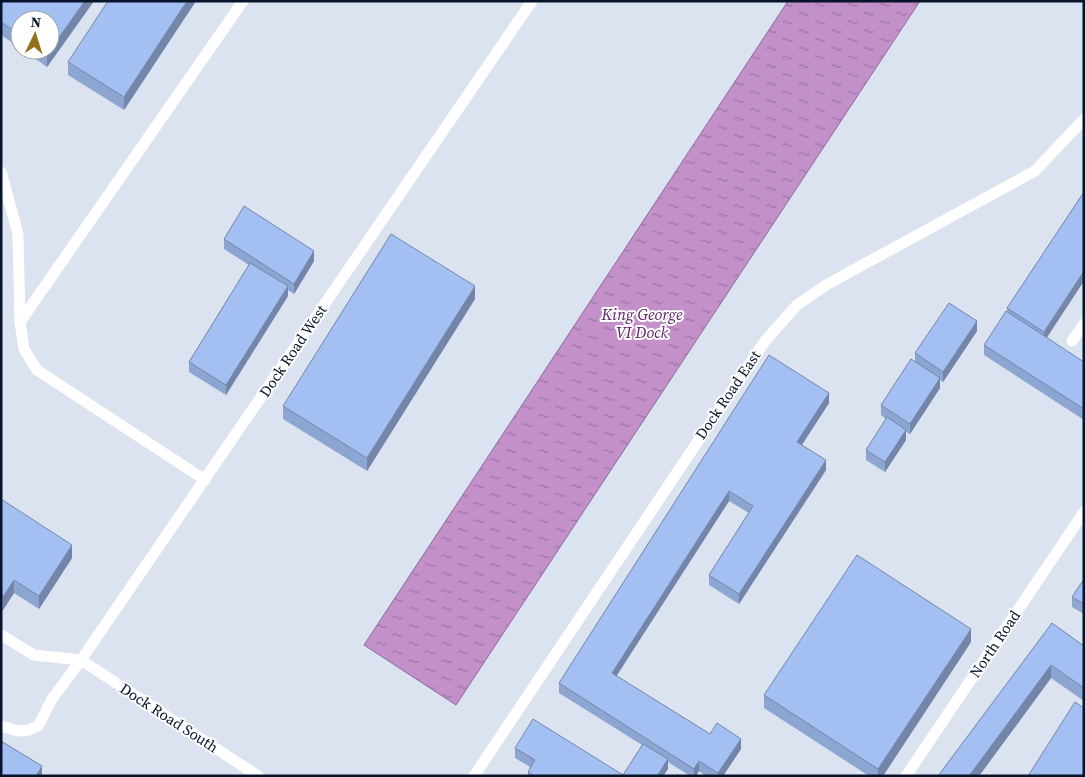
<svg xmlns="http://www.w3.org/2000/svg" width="1085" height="777" viewBox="0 0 1085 777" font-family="'Source Serif 4',serif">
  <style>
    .water { fill: url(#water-ripples); stroke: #8b6b9b }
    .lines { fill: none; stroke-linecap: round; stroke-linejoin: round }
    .service { stroke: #fff; stroke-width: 11 }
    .wall { fill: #8da5d1 }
    .shaded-wall { fill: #7386aa }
    .building { fill: #a4c0f3; stroke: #7386aa }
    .labels { text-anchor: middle; stroke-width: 4; stroke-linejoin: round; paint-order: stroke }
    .street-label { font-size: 15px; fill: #07142c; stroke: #fff }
    .water-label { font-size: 16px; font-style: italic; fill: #5d2067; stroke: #fff }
  </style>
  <defs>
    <pattern id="water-ripples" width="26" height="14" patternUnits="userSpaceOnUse" patternTransform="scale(1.25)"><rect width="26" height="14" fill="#c390ca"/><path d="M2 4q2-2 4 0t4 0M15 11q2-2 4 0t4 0" fill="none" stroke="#9c74a4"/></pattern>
  </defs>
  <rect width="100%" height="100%" fill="#dbe3f1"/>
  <!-- water -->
  <path class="water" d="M788,1H920L456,705L364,645Z"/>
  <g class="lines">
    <!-- service -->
    <g class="service">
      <path d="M1,172L18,234L20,322L24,349L37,370L205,480"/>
      <path d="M20,322L243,1"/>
      <path d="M1072,341L1084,324"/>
      <path d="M1,635L34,655L81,660L258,776"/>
      <path d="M1,726L18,731L29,730L38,726L52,699L81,660L532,1"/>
      <path d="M474,776L765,341L797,305L826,285L1035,171L1084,119"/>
      <path d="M906,776L1084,512"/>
    </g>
  </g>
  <!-- wall -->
  <g class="wall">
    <path d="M1,1H94L47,67L23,50H50L20,20V48L1,35Z"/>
    <path d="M196,1L124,110L68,75V62Z"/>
    <path d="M1084,192L1047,338L1084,362V420L984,355V345L1007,312V308Z"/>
    <path d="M224,239L314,261L294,294L288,290V296L226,395L189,372V362L249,265L224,249Z"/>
    <path d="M475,299L367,471L283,419V406Z"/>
    <path d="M977,331L943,382L940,380V388L910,434L906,432V440L885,472L866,460V450L886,419L881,415V405L915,362V353Z"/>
    <path d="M769,355L829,403L802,445L826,470L739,604L709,585V575L749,513L729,501L616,676L710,734L741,749L723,776H706L699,771L696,776H690L668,762V769L663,776H528V772L530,767L515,758V748L623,775L642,745L559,693V683Z"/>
    <path d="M1,499L72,558L39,609L14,593L3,610L1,609Z"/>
    <path d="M1084,579V614L1072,607V597Z"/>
    <path d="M1052,623L1084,646V701L1051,678L979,776H938Z"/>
    <path d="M971,642L883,776H869L764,708V695Z"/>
  </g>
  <!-- shaded-wall -->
  <g class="shaded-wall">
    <path d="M85,1H94L47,67V54Z"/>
    <path d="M187,1H196L124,110V97Z"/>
    <path d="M314,251V261L294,294V284Z"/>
    <path d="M1084,271V281L1044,342V332Z"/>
    <path d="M288,286V296L226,395V385Z"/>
    <path d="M475,286V299L367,471V458Z"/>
    <path d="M977,321V331L943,382V372Z"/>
    <path d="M940,378V388L910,434V424Z"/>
    <path d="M829,393V403L797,452V442Z"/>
    <path d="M906,430V440L885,472V462Z"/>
    <path d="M826,460V470L739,604V594Z"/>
    <path d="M729,491V501L612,683V673Z"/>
    <path d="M72,545V558L39,609V596Z"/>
    <path d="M14,580V593L3,610V597Z"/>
    <path d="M971,629V642L883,776H878V769Z"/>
    <path d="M1051,665V678L979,776H969Z"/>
    <path d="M741,739V749L723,776H718V773Z"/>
    <path d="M668,759V769L663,776H657Z"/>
    <path d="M699,761V771L696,776H694V769Z"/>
    <path d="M42,766V776H36Z"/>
  </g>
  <!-- building -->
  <g class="building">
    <path d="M1,1H85L50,50V20H20V35L1,22Z"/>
    <path d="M108,1H187L124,97L68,62Z"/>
    <path d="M41,50H50L47,54Z"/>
    <path d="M1084,192V271L1044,332L1007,308Z"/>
    <path d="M244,206L314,251L294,284L224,239Z"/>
    <path d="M391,234L475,286L367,458L283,406Z"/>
    <path d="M250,263L288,286L226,385L189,362Z"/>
    <path d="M949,303L977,321L943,372L915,353Z"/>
    <path d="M1006,311L1084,362V409L984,345Z"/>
    <path d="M769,355L829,393L797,442L826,460L739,594L709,575L753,506L729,491L612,673L710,734L717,723L741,739L718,773L699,761L694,769L559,683Z"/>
    <path d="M911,359L940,378L910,424L881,405Z"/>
    <path d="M887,417L906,430L885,462L866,450Z"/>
    <path d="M1,499L72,545L39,596L14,580L3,597L1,596Z"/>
    <path d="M857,555L971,629L878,769L764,695Z"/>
    <path d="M1084,579V604L1072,597Z"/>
    <path d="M1052,623L1084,646V688L1051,665L969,776H938Z"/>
    <path d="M1075,702L1084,708V776H1028Z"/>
    <path d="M533,719L623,775L643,744L668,759L657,776H534L528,772L535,760L515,748Z"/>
    <path d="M1,741L42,766L36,776H1Z"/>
  </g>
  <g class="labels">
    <!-- street labels -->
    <g class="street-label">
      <text transform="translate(293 351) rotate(-56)" y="5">Dock Road West</text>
      <text transform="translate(728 395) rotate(-56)" y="5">Dock Road East</text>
      <text transform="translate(995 644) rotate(-56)" y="5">North Road</text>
      <text transform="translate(169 718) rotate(33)" y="5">Dock Road South</text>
    </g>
    <!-- water labels -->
    <g class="water-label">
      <text x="642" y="320">King George<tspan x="642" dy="18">VI Dock</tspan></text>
    </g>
  </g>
  <!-- border -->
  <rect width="1085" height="777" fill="none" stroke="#07142c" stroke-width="5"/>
  <!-- north arrow -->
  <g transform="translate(35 35) rotate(4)"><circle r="24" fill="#ffffff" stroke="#9ca1ab"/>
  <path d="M0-4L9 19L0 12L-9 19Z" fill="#966f19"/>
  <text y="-8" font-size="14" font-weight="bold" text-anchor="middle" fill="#07142c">N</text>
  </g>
</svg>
